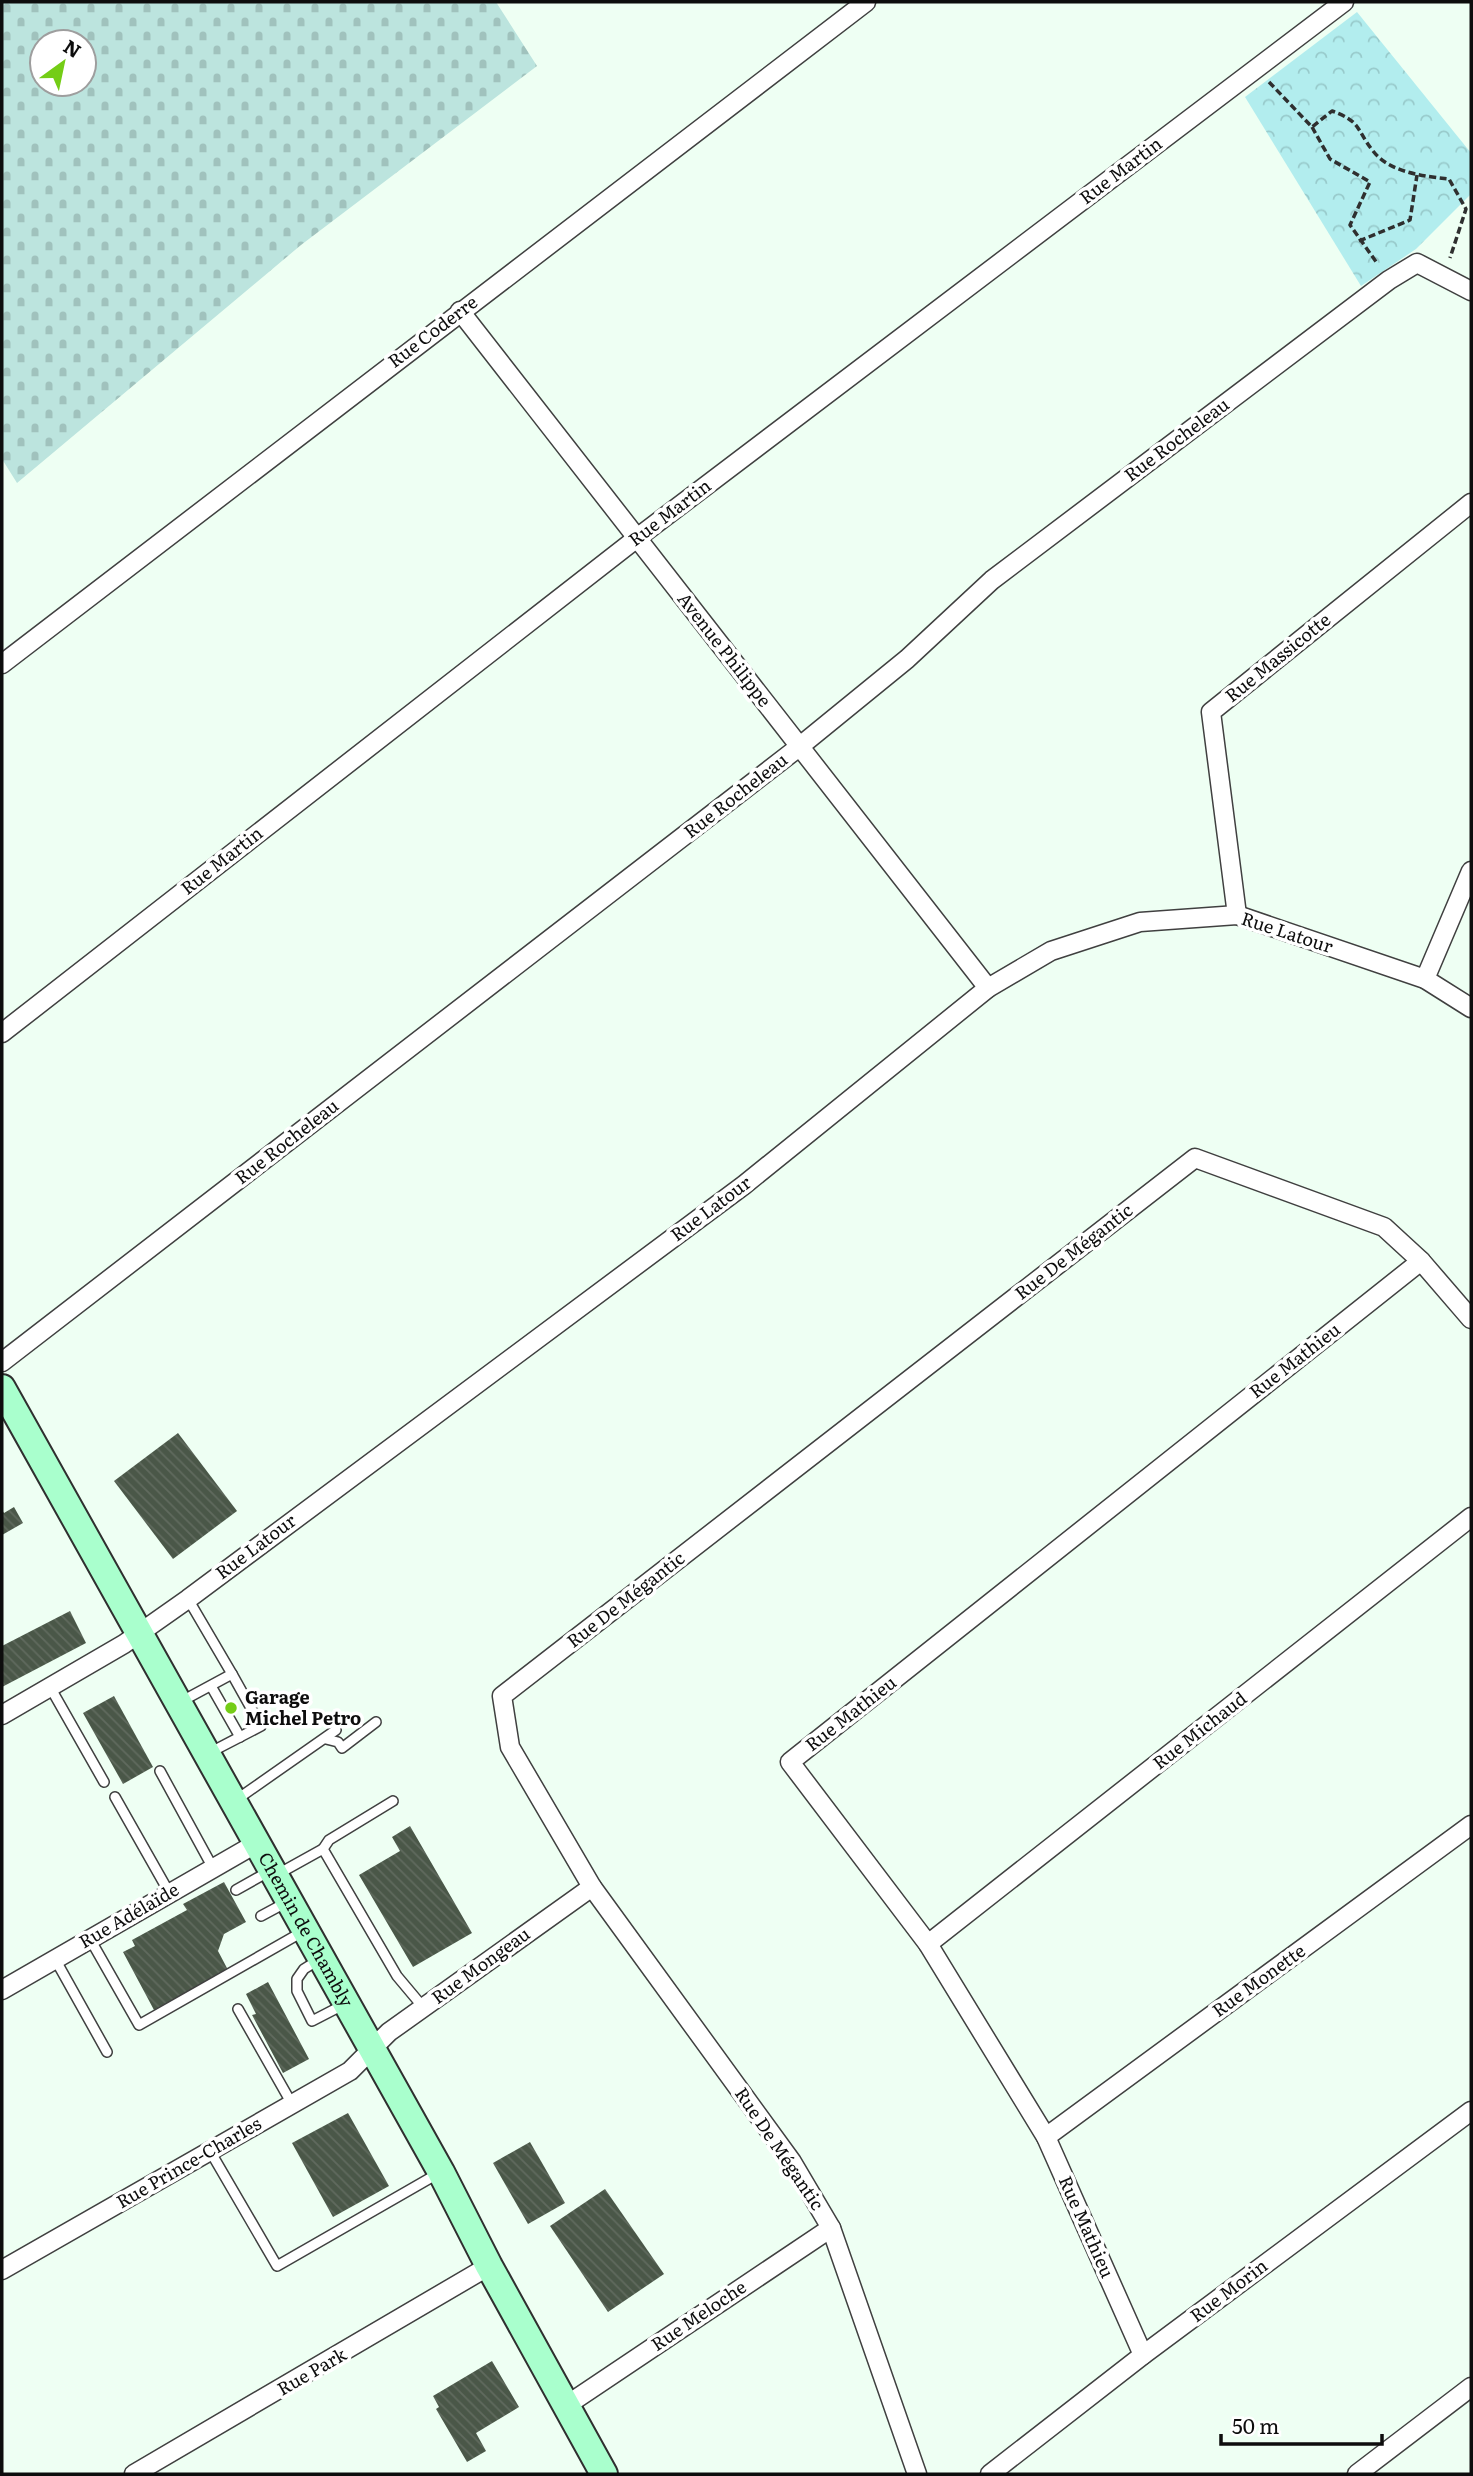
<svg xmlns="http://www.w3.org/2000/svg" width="1473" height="2476" viewBox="0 0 1473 2476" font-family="Literata,serif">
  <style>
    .cemetery { fill: url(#cemetery-stones); fill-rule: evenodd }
    .park { fill: url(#park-crowns) }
    .building { fill: url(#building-back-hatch) }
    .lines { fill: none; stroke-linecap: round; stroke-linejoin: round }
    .lane-casing { stroke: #404040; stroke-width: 12 }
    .street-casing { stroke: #404040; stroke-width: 21 }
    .secondary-casing { stroke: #2f2f2f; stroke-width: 30 }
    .path { stroke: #2f2f2f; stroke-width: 3.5; stroke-dasharray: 7 3.5; stroke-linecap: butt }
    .lane { stroke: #fff; stroke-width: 9 }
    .street { stroke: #fff; stroke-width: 18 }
    .secondary { stroke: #a9ffcd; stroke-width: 26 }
    .poi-dot { fill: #74cd16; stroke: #fff; stroke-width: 2.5 }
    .labels { text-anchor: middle; stroke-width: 7; stroke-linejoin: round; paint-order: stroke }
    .street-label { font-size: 18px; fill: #0d0d0d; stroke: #fff }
    .poi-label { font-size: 18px; font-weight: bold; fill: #0d0d0d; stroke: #fff; text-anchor: start }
  </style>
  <defs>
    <pattern id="cemetery-stones" width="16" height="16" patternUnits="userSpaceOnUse" patternTransform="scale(1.75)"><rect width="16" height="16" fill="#bce4de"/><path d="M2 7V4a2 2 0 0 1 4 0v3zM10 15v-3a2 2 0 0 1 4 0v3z" fill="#a0c2bd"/></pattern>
    <pattern id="park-crowns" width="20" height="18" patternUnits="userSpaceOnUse" patternTransform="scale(1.75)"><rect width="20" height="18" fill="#b2edee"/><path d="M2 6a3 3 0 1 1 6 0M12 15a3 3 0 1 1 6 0" fill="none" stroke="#98cacb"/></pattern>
    <pattern id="building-back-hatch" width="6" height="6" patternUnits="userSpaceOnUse" patternTransform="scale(1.75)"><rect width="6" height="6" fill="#4a5748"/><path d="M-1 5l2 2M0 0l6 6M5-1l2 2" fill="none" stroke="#606a5e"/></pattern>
  </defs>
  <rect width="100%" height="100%" fill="#eefff3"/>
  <!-- cemetery -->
  <path class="cemetery" d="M2,2H496L537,66L301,245L17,483L2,459ZM42,42H84V84H42Z"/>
  <!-- park -->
  <path class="park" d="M1357,12L1471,153V194L1416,249L1361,286L1245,97Z"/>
  <!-- building -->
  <g class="building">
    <path d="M178,1433L237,1511L173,1559L114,1481Z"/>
    <path d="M14,1507L23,1523L2,1535V1510L4,1513Z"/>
    <path d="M70,1611L86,1643L2,1687V1646Z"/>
    <path d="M114,1696L153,1767L123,1784L83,1713Z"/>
    <path d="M410,1826L472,1933L413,1967L359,1875L400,1851L392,1837Z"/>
    <path d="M224,1882L246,1922L224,1934L218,1951L228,1970L154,2010L123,1952L135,1946L132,1940L187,1910L183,1904Z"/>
    <path d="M268,1982L309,2059L283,2073L252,2015L256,2014L246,1994Z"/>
    <path d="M348,2113L389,2186L333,2217L292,2143Z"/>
    <path d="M530,2142L565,2203L528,2224L493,2163Z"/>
    <path d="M605,2189L664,2274L608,2312L550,2226Z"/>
    <path d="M492,2361L519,2407L476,2433L486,2451L467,2462L436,2409L439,2407L433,2396Z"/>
  </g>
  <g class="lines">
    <defs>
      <g id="lane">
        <path d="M188,1599L232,1674"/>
        <path d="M211,1686L240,1737"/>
        <path d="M50,1687L104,1782"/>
        <path d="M182,1701L232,1674L261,1726L209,1753"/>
        <path d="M326,1739L338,1742L342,1748L376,1722"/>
        <path d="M160,1771L213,1868"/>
        <path d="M115,1797L170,1894"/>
        <path d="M236,1800L336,1730"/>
        <path d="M323,1849L329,1840L393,1801"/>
        <path d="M278,1874L323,1849L397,1976L423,2007"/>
        <path d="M236,1890L268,1872"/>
        <path d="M261,1916L287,1902"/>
        <path d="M90,1939L139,2025L304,1931"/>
        <path d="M55,1959L107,2052"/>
        <path d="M320,1959L304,1969L297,1979V1991L312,2021L343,2005"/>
        <path d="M238,2009L292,2104"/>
        <path d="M210,2151L277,2266L439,2173"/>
      </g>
      <g id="street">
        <path d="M460,311L988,988"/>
        <path d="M2,664L866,2"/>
        <path d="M1237,915L1211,712L1471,503"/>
        <path d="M1425,979L1471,871"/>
        <path d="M2,1033L637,538L1344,2"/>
        <path d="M2,1362L799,747L907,659L992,580L1389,280L1417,263L1471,291"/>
        <path d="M2,1715L124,1644L188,1599L744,1185L988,988L1051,951L1140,922L1237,915L1425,979L1471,1008"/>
        <path d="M928,1944L1471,1517"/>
        <path d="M2,1990L257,1843"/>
        <path d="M1046,2137L1471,1825"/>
        <path d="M2,2270L350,2071L389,2032L592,1887"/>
        <path d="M1143,2355L1046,2137L928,1944L790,1762L1421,1261"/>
        <path d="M567,2405L831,2228"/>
        <path d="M134,2474L489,2266"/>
        <path d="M917,2474L831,2228L792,2162L592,1887L510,1747L502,1696L1195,1158L1384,1227L1421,1261L1471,1319"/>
        <path d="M990,2474L1143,2355L1471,2111"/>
        <path d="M1357,2474L1471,2387"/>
      </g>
      <g id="secondary">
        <path id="s1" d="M2,1388L441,2172L489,2266L604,2474"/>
      </g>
    </defs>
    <!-- lane casing -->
    <use href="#lane" class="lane-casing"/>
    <!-- street casing -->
    <use href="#street" class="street-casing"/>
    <!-- secondary casing -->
    <use href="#secondary" class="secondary-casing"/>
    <!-- path -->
    <g class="path">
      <path d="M1269,82L1312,127L1332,111C1362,122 1355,128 1373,151C1390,173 1424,176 1449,179L1466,209L1450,258"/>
      <path d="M1312,127L1330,159L1370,182L1350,225L1377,263"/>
      <path d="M1359,241L1410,220L1417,175"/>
    </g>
    <!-- lane -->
    <use href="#lane" class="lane"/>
    <!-- street -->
    <use href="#street" class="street"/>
    <!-- secondary -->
    <use href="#secondary" class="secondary"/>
  </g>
  <!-- markers -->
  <circle class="poi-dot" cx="231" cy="1708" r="7"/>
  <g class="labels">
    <!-- street labels -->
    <g class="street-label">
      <text transform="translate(1121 171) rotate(-37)" y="6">Rue Martin</text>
      <text transform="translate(433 332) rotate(-37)" y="6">Rue Coderre</text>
      <text transform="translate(1177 440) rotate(-37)" y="6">Rue Rocheleau</text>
      <text transform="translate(670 513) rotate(-37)" y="6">Rue Martin</text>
      <text transform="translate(724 650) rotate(52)" y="6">Avenue Philippe</text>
      <text transform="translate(1278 658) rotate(-39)" y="6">Rue Massicotte</text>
      <text transform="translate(736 796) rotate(-38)" y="6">Rue Rocheleau</text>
      <text transform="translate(222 861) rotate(-38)" y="6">Rue Martin</text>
      <text transform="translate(1287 933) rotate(18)" y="6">Rue Latour</text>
      <text transform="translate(287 1142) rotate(-38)" y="6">Rue Rocheleau</text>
      <text transform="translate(711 1209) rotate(-37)" y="6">Rue Latour</text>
      <text transform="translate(1074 1252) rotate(-38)" y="6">Rue De Mégantic</text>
      <text transform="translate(1295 1361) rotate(-38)" y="6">Rue Mathieu</text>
      <text transform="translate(256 1547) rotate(-37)" y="6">Rue Latour</text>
      <text transform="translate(626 1600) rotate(-38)" y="6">Rue De Mégantic</text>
      <text transform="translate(851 1714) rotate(-38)" y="6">Rue Mathieu</text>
      <text transform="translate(1200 1731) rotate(-38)" y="6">Rue Michaud</text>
      <text transform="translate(129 1916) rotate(-30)" y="6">Rue Adélaïde</text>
      <text dy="6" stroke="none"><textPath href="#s1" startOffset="621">Chemin de Chambly</textPath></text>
      <text transform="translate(481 1966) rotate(-36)" y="6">Rue Mongeau</text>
      <text transform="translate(1259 1981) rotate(-36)" y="6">Rue Monette</text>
      <text transform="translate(779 2149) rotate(56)" y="6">Rue De Mégantic</text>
      <text transform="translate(189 2163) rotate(-30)" y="6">Rue Prince-Charles</text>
      <text transform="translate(1086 2227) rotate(66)" y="6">Rue Mathieu</text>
      <text transform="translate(1229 2291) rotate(-37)" y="6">Rue Morin</text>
      <text transform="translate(699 2316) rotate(-34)" y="6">Rue Meloche</text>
      <text transform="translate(312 2372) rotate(-30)" y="6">Rue Park</text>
    </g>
    <!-- poi labels -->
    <g class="poi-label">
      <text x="245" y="1704">Garage<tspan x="245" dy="21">Michel Petro</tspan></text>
    </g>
  </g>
  <!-- border -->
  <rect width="1473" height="2476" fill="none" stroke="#0d0d0d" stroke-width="7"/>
  <!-- north arrow -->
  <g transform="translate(63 63) rotate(33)"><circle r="33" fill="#ffffff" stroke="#9e9e9e" stroke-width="2"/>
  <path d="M0-5L12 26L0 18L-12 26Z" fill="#74cd16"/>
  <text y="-10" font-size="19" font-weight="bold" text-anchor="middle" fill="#0d0d0d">N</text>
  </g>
  <!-- scale -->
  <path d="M1221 2434v10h161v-10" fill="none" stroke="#0d0d0d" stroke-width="3.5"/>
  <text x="1232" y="2434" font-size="21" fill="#0d0d0d" stroke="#ffffff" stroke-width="5" paint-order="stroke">50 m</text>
</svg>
